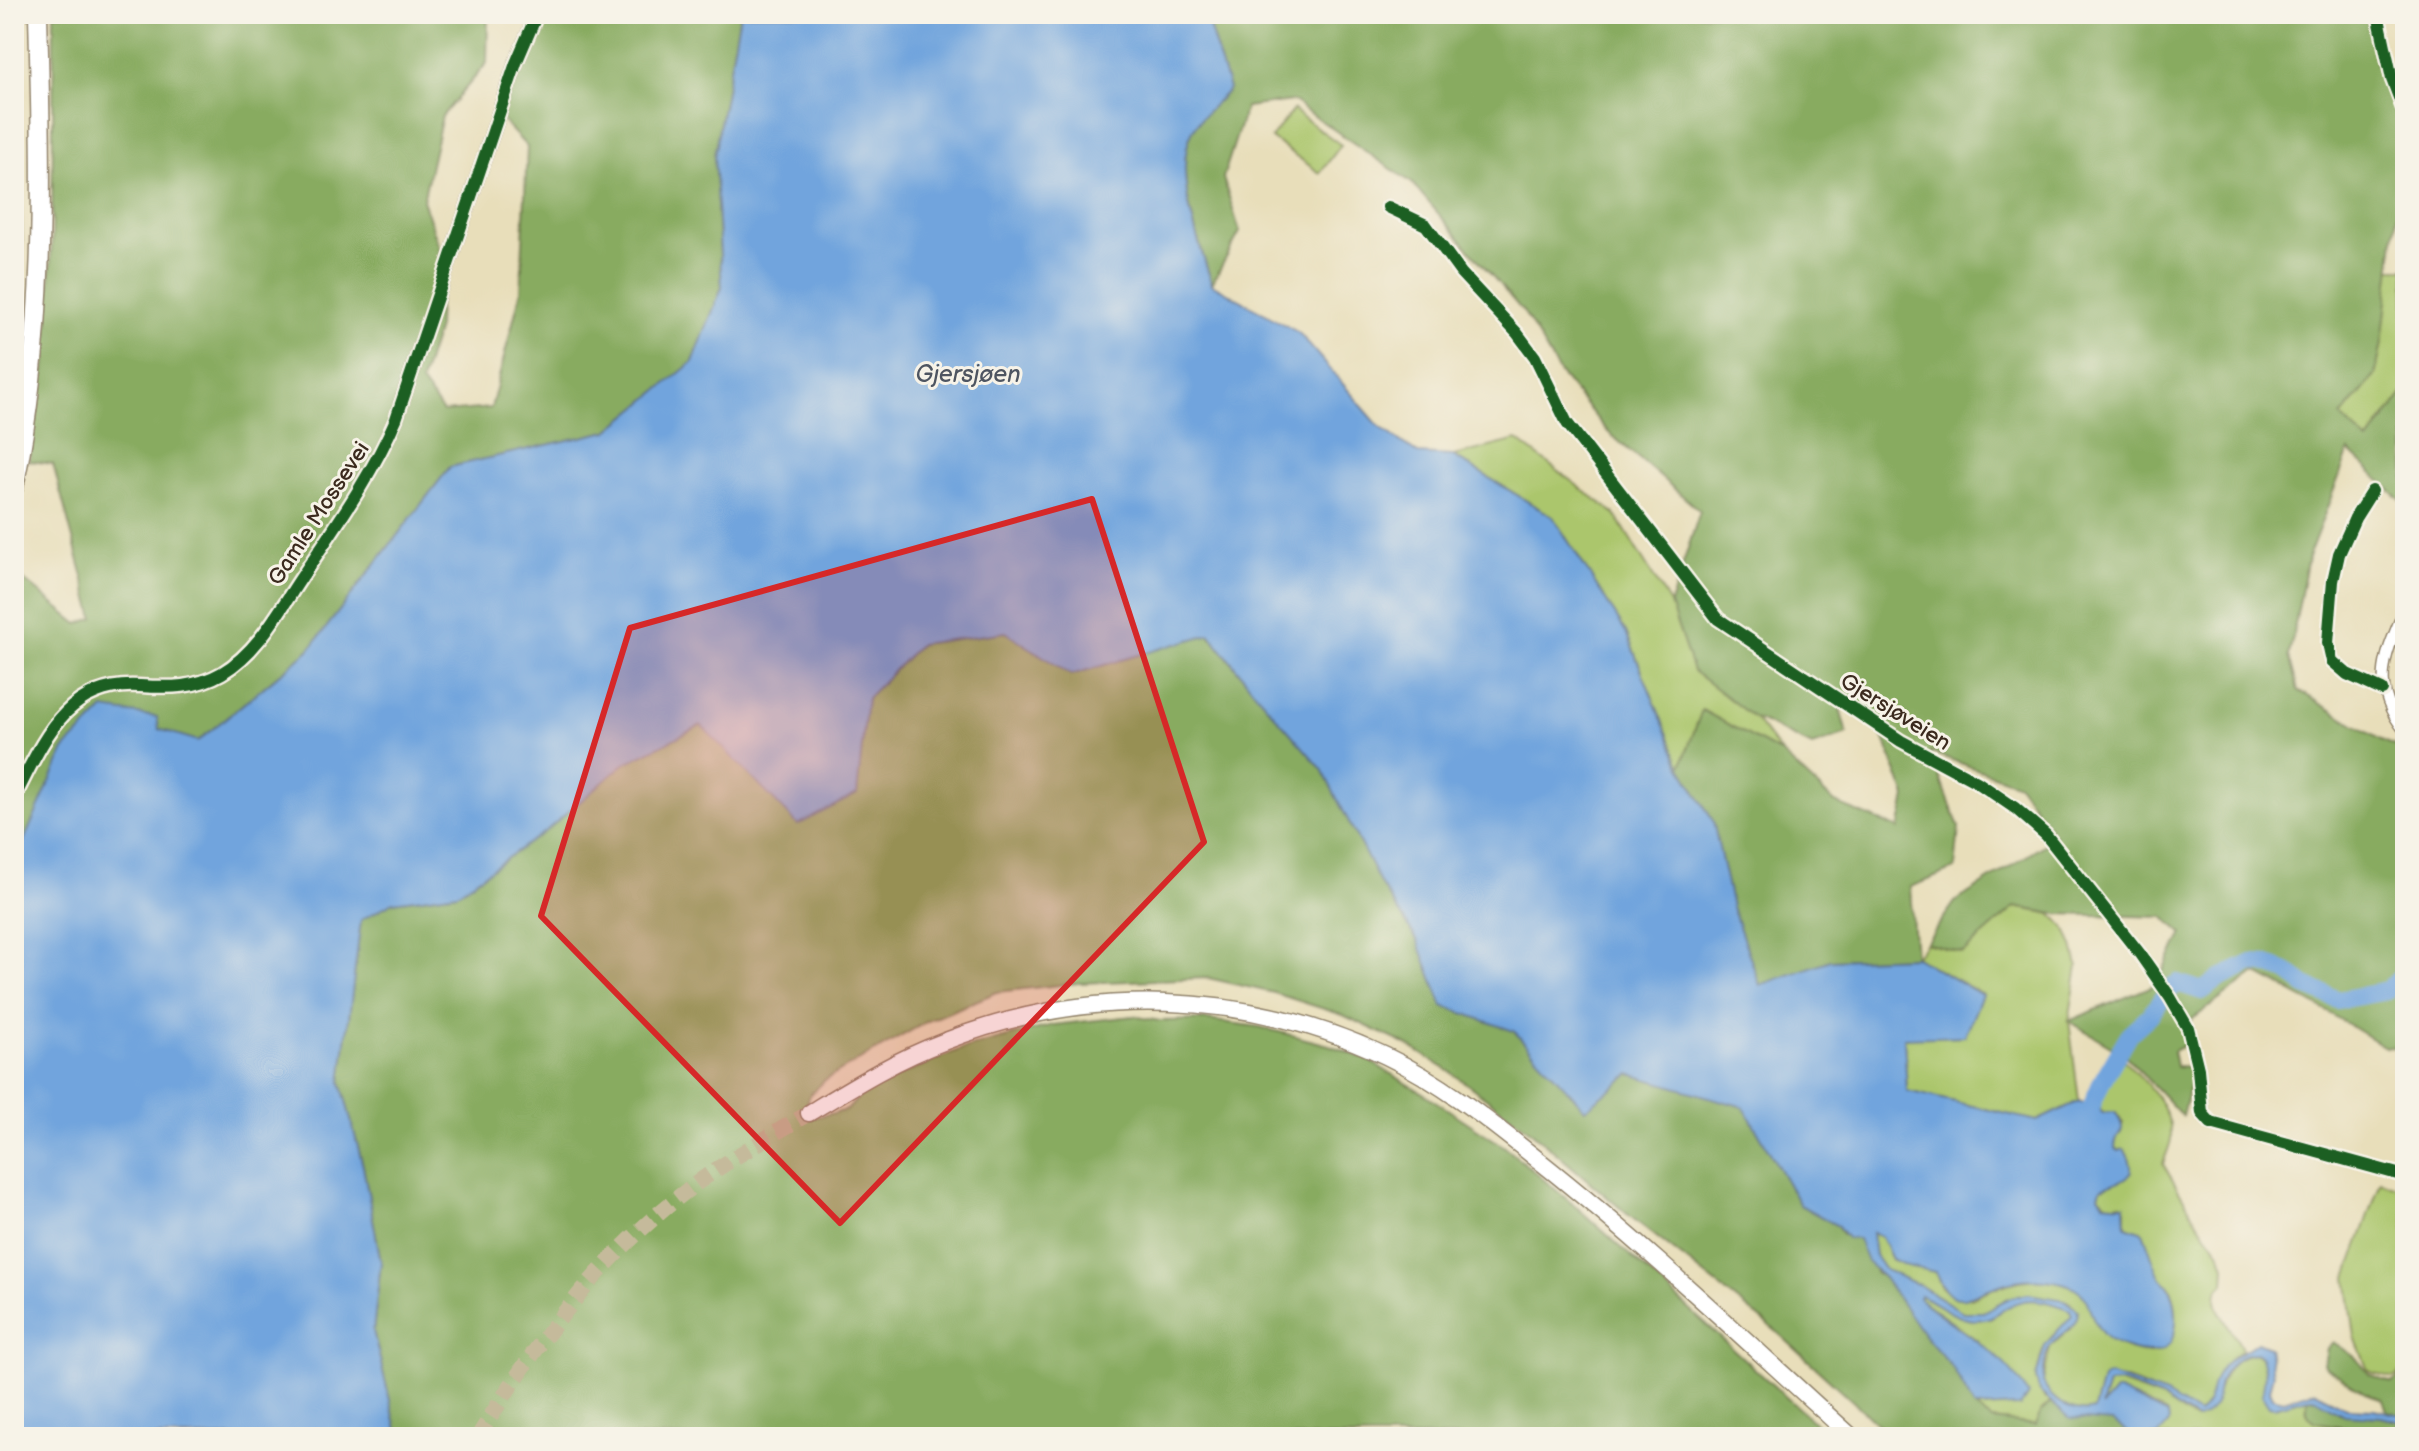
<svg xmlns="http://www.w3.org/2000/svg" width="2419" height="1451" viewBox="0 0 2419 1451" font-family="'Balsamiq Sans',sans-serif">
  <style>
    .green { fill: #abc66c; stroke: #737845; stroke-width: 2 }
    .forest { fill: #88ab60; stroke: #626a3f; stroke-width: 2 }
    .water { fill: #71a4dd; stroke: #56677e; stroke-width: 2 }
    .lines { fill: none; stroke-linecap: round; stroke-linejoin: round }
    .river { stroke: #71a4dd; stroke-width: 18 }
    .primary-tunnel { stroke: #c5ba9b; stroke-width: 16; stroke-dasharray: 16 8; stroke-linecap: butt }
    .minor-casing { stroke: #92846c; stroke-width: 13 }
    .secondary-casing { stroke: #92846c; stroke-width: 17 }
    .primary-casing { stroke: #92846c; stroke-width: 19 }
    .trunk-casing { stroke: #92846c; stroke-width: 21 }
    .minor { stroke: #fff; stroke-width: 10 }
    .secondary { stroke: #fff; stroke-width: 14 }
    .primary { stroke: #fff; stroke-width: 16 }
    .trunk { stroke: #fff; stroke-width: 18 }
    .cycleway-casing { stroke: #f7f3e8; stroke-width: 17 }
    .cycleway { stroke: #1b5e20; stroke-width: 12 }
    .marked { fill: #d62828; fill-opacity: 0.2; stroke: #d62828; stroke-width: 6; stroke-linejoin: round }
    .labels { text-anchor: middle; stroke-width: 6; stroke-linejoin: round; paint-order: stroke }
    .street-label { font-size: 22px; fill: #3b2a1e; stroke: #f7f3e8 }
    .water-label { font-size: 24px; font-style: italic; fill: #4e5561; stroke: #f7f3e8 }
  </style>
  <rect width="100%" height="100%" fill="#f7f3e8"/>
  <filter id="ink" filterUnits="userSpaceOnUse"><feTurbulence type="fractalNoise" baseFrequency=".0125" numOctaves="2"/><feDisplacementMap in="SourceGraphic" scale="16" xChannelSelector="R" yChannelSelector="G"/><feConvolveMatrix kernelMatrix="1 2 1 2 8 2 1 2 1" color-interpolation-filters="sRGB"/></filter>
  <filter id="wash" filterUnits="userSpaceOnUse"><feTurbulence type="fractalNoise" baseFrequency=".006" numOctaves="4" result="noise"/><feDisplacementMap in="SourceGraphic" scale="32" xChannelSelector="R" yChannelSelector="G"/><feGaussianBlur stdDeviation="1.8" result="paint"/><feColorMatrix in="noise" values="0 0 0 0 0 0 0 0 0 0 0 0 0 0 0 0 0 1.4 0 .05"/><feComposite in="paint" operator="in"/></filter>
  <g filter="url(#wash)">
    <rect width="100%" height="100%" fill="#e8deba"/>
    <!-- green -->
    <g class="green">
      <path d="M1293,110L1341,145L1320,173L1271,138Z"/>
      <path d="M2390,269H2405V391L2367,442L2341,417L2375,376L2382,343Z"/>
      <path d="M1517,440L1615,514L1670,604L1693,671L1754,718L1781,753L1702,711L1681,767L1626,632L1553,517L1454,456Z"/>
      <path d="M2015,907L2051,914L2065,927L2073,946L2078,966L2069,1021L2079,1101L2037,1121L1907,1091L1904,1037L1965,1036L1982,994L1915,957L1926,943L1963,953Z"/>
      <path d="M2120,1056C2141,1077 2173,1106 2171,1139C2170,1147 2165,1156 2163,1164L2198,1223L2221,1254L2225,1266L2224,1284C2200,1301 2237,1331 2242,1350C2211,1368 2220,1394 2198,1414C2177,1405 2123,1369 2102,1379L2094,1410C2075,1416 2051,1401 2043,1383L2050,1347L2071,1328L2075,1307L2070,1302L2028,1294L2011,1297L1983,1312H1963L1919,1285L1885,1270L1875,1256L1871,1233L1881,1236L1892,1260L1935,1272L1942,1288L1971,1298C2003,1283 2037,1272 2072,1286C2095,1296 2091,1327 2110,1340C2120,1347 2145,1356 2157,1352C2181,1345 2179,1305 2170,1287C2168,1284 2163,1282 2161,1278C2153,1265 2149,1247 2143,1232L2126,1226V1210L2120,1203C2109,1206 2105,1204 2099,1195L2101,1188C2125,1179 2141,1176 2124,1149L2119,1151L2115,1148L2114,1144L2123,1123L2115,1112L2102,1113L2097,1105L2093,1112L2089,1111L2092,1101Z"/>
      <path d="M2381,1181L2405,1190V1370L2394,1378L2371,1372L2367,1368L2355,1337L2347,1277Z"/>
      <path d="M1920,1295L1943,1308L1990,1318C1998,1314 2005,1308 2013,1304C2030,1295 2054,1303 2070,1310L2072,1315C2065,1326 2056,1331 2049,1340C2040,1351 2039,1368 2036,1380L2044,1397L2051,1402L2040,1413L2037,1425L1992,1420L1975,1408L2002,1407L1978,1341L1926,1304L1919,1298Z"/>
      <path d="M2254,1353L2262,1358L2266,1380L2263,1391L2274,1407L2308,1398L2306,1411C2329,1435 2371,1426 2401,1437H2155L2169,1423L2168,1415L2165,1412L2118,1391L2101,1407L2108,1384L2115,1382L2163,1399L2194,1420C2221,1414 2215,1375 2236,1360C2241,1356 2248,1355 2254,1353Z"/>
    </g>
    <!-- forest -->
    <g class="forest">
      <path d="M54,14H488L487,63L442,116L423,200L440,249L438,327L421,382L443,412L491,408L521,291L527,147L498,116L516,63L546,14H740L714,156L722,287L693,362L608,431L450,467L309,650L198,741L159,729L14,856V572L78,624L94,618L53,464L29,461L46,362L52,236Z"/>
      <path d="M1205,14H2366L2376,63L2405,136V145L2382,343L2375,376L2341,417L2368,442L2405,391V504L2349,451L2308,557L2289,656L2298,690L2381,740L2405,750V1048L2385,1047L2316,1005L2256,973L2183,1026L2187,1044L2173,1051L2176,1066L2194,1067L2182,1116L2124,1054L2069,1021L2155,985L2183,934L2164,917L2056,914L2015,907L1963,953L1926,943L1955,902L2056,837L2018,784L1930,752L1959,827L1955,869L1910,887L1915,957L1831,960L1760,986L1732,907L1713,821L1681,767L1702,710L1781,753L1835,803L1899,829L1906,797L1883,736L1835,691L1847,734L1812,746L1754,718L1693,671L1670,604L1700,511L1608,432L1560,374L1525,314L1412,183L1292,101L1246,107L1223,178L1240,232L1212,284C1200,243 1172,173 1192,132C1199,117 1218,102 1229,89Z"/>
      <path d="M14,29L22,240L14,369Z"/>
      <path d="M1006,632L1071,675L1209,634L1258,696L1322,769L1381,885L1418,941L1443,1006L1514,1031L1585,1109L1630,1074L1744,1107L1800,1205L1838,1226L1842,1234L1858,1239L1876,1273L1884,1278L1924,1335L1952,1367L1975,1408L1992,1420L2036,1425L2040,1413L2051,1402C2076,1426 2080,1417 2112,1422C2119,1423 2127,1433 2134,1437H1892L1776,1331L1626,1213L1528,1129L1452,1073L1407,1045L1343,1015L1274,993L1208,978L1078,983L997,992L928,1021L825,1080L810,1095L805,1109L811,1118L847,1110L864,1091L959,1050L1053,1025L1133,1016L1160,1021L1207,1020L1260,1027L1329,1045L1366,1059L1423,1093L1505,1147L1581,1211L1830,1437H399L373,1331L381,1262L363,1166L341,1082L361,920L393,902L457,893L547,830L624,764L701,725L857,794L867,698L920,644Z"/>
      <path d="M2333,1342L2354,1356L2370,1375L2392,1383L2405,1373V1416L2387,1411L2383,1399L2365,1393L2327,1368L2324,1364L2327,1348Z"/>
      <path d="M2308,1398L2318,1399L2341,1414L2381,1417L2405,1423V1437L2316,1422C2305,1415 2306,1410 2308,1398Z"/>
    </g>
    <!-- water -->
    <path class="water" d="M740,14H1205L1229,89C1218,102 1199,117 1192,132C1172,173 1199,243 1212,284L1299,333L1379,426L1418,454L1453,456L1553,517L1626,632L1681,767L1713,821L1732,907L1760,985L1831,960L1915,957L1982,995L1965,1036L1904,1038L1907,1091L2037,1121L2079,1101L2090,1105V1111H2094L2098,1104L2102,1113L2115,1112C2131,1137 2115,1127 2115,1148L2119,1151L2124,1149C2141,1177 2126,1179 2101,1188L2099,1195L2104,1203L2125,1205L2126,1226L2143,1232C2149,1246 2153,1264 2161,1278C2163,1281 2167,1283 2169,1287C2179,1304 2182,1351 2153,1352C2139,1353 2118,1347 2107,1338C2079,1312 2102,1286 2045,1280C2030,1278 2012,1280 1997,1286C1964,1297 1954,1312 1935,1272L1906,1266L1892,1259L1881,1237L1872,1233L1875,1256L1885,1270L1919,1285L1963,1312H1983L2011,1297L2028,1294L2065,1300L2078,1310C2078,1329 2062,1332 2051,1345C2044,1354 2044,1372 2043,1383C2051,1401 2075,1416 2094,1410L2102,1379L2109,1375L2166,1395L2198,1414C2215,1399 2208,1388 2217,1374C2229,1355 2242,1354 2257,1342L2269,1347L2273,1375L2269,1390L2272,1397L2284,1400L2314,1391L2346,1408L2374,1409L2405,1416V1423L2381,1417L2344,1415L2312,1397L2274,1407L2269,1406L2262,1395C2265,1380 2267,1368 2259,1354C2242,1350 2225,1366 2220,1382C2218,1389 2218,1396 2216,1402C2213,1410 2204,1416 2197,1420L2163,1399L2122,1383L2108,1384L2101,1407L2115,1391H2119L2168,1415L2169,1423L2158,1436L2134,1437L2113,1422L2070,1419L2039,1391L2036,1377L2045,1345L2072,1315L2070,1310C2053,1302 2028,1295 2010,1306C1999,1312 1990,1320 1977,1320C1955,1320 1939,1304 1920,1295L1919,1298L1926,1304C1961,1332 2006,1354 2028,1395L2020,1406L1975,1408L1952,1367L1924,1335L1884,1278L1867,1262L1858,1239L1847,1238L1838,1226L1800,1205L1744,1107L1630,1074L1585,1109L1514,1031L1443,1006L1418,941L1381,885L1322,769L1258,696L1210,634L1071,675L1006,632L920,644L867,698L857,794L798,825L701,725L624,764L547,830L457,893L393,902L361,920L341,1082L363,1166L381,1262L373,1331L399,1437H14V856L18,854L64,750L104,709L157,717L159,729L198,741L309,650L450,467L608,431L693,362L722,287L714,156Z"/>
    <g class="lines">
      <!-- river -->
      <path class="river" d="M2089,1112L2102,1081L2130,1033L2150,1015L2167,992L2178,983L2202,991L2219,979L2252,963L2265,964L2287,972L2306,986L2338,1000L2387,991L2405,973"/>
    </g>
  </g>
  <g filter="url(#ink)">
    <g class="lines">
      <!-- primary-tunnel -->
      <path class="primary-tunnel" d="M478,1437C534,1345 600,1258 685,1192C724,1162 767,1138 809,1113"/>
      <defs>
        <g id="minor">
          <path d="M2378,14L2392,79L2405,113"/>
          <path d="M1388,207L1426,225L1461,273L1517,333L1535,357L1567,423L1718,619L1901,741L1977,782L2015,808L2046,835L2140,954L2170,997L2188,1028L2198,1069L2202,1113L2211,1123L2405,1176"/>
          <path d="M2372,491L2355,518L2339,554L2333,581L2328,643L2332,661L2347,674L2382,690"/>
          <path d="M2405,608C2385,656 2369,686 2405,731"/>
        </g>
        <path id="secondary" d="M14,798C43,742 65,681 140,686C170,688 196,688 222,673C259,651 280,609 303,575C337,524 372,475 396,419L516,63L537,14"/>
        <path id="primary" d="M809,1113C852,1087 895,1060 943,1042C1086,985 1247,990 1386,1056C1443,1083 1493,1124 1542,1163C1650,1249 1749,1344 1852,1437"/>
        <path id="trunk" d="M14,487C47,330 42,173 38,14"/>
      </defs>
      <!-- minor casing -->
      <use href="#minor" class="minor-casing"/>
      <!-- secondary casing -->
      <use href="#secondary" class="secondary-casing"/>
      <!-- primary casing -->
      <use href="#primary" class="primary-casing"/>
      <!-- trunk casing -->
      <use href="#trunk" class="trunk-casing"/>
      <!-- minor -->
      <use href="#minor" class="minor"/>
      <!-- secondary -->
      <use href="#secondary" class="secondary"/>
      <!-- primary -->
      <use href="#primary" class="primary"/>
      <!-- trunk -->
      <use href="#trunk" class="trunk"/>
      <defs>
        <g id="cycleway">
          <path d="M2378,14L2392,79L2405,113"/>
          <path d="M1388,207L1426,225L1461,273L1517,333L1535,357L1567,423L1718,619L1901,741L1977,782L2015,808L2046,835L2140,954L2170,997L2188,1028L2198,1069L2202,1113L2211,1123L2405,1176"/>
          <path d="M2372,491L2355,518L2339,554L2333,581L2328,643L2332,661L2347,674L2382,690"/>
          <path d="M14,798C43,742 65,681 140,686C170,688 196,688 222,673C259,651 280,609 303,575C337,524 372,475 396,419L516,63L537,14"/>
        </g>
      </defs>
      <!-- cycleway casing -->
      <use href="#cycleway" class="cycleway-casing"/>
      <!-- cycleway -->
      <use href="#cycleway" class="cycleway"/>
    </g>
  </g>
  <!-- marked area -->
  <path class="marked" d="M1092,499L1204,842L840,1223L541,916L630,628Z"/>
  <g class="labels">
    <!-- street labels -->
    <g class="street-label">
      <text transform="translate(318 513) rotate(-57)" y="8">Gamle Mossevei</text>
      <text transform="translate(1896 711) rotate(32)" y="8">Gjersjøveien</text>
    </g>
    <!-- water labels -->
    <g class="water-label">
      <text x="968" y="382">Gjersjøen</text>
    </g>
  </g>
  <!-- margin -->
  <rect width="2419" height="1451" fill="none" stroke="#f7f3e8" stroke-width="48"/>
</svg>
